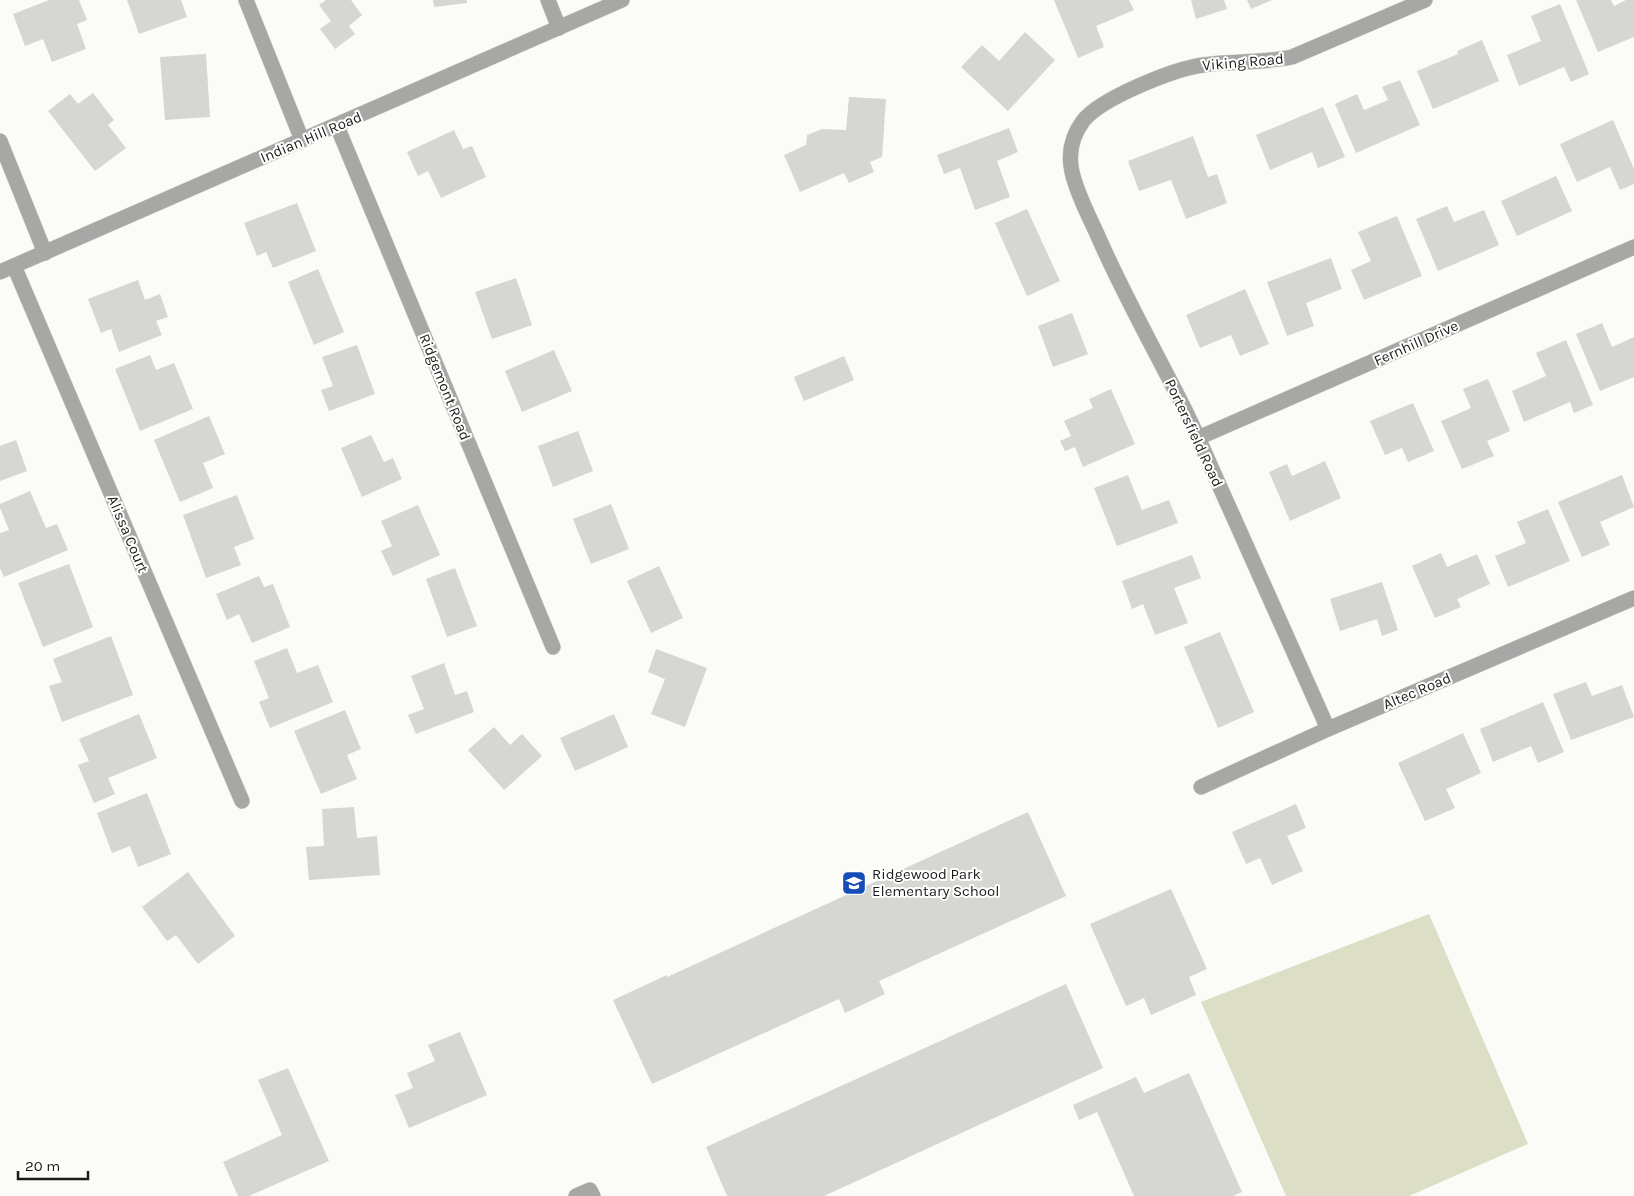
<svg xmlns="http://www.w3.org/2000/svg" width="1634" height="1196" viewBox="0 0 1634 1196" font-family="Karla,sans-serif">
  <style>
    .green { fill: #dcdec5 }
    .building { fill: #d6d7d3 }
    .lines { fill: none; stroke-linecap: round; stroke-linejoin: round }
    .minor-casing { stroke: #d7d7d4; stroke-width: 16 }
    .minor { stroke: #a7a7a6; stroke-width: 15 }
    .labels { text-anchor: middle; stroke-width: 4; stroke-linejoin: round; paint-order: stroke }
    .street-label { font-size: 15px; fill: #1b1b1a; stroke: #fffffe }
    .poi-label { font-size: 15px; fill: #1b1b1a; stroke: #fffffe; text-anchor: start }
  </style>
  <rect width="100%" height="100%" fill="#fbfbf8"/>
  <!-- green -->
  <path class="green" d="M1429,914L1528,1144L1409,1196H1286L1201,1002Z"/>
  <!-- building -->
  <g class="building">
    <path d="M49,0H79L87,20L77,24L86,49L52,62L43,39L25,46L13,14Z"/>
    <path d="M127,0H181L187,17L139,34Z"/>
    <path d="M326,0H351L362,15L349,26L355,34L335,49L320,29L331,21L319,5Z"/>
    <path d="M433,0H467V3L434,7Z"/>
    <path d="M1054,0H1129L1134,10L1096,26L1104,47L1078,58Z"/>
    <path d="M1191,0H1224L1227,9L1196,19Z"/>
    <path d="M1247,0H1272L1251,9Z"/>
    <path d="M1576,0H1611L1614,6L1626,0H1634V37L1598,52Z"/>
    <path d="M1560,4L1589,74L1571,82L1564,67L1519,86L1507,55L1541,41L1531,16Z"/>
    <path d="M1025,32L1055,60L1008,111L961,67L982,45L999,61Z"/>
    <path d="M1482,40L1499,81L1433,109L1417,71L1458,54L1457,51Z"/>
    <path d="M206,54L210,117L165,120L160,57Z"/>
    <path d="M1400,80L1420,125L1356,153L1335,104L1357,94L1364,110L1388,100L1382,87Z"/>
    <path d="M93,93L114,120L108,125L126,148L95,171L48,111L70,94L78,104Z"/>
    <path d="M849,97L886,99L882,157L870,162L874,172L849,183L844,173L800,192L784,155L806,145L807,135L822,129L846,130Z"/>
    <path d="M1323,107L1345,157L1318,168L1312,152L1270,170L1256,135Z"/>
    <path d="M1613,120L1634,169V184L1620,190L1610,167L1577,182L1560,144Z"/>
    <path d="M1009,128L1018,152L997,161L1010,197L975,210L960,168L944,174L937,155Z"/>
    <path d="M454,130L463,149L472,146L486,177L441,198L428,171L418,176L407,152Z"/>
    <path d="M1193,136L1208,177L1217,174L1227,203L1186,219L1171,180L1139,191L1128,161Z"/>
    <path d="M1556,176L1572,211L1517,236L1501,201Z"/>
    <path d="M297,203L316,251L273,268L266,252L257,256L244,223Z"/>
    <path d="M1447,206L1454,222L1484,210L1499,245L1438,271L1416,219Z"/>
    <path d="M1027,209L1060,281L1027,296L995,223Z"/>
    <path d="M1397,216L1422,276L1364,300L1351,270L1371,261L1358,232Z"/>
    <path d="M1331,258L1342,289L1306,303L1314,326L1287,336L1267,282Z"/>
    <path d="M318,269L344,332L314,345L288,282Z"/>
    <path d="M516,278L532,325L492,339L475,292Z"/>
    <path d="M138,280L145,300L160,294L168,317L156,321L162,335L119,352L111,329L101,333L88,299Z"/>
    <path d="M1245,289L1269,344L1240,356L1231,335L1200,348L1186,315Z"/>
    <path d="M1072,313L1088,354L1053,367L1038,326Z"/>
    <path d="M1602,323L1612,347L1634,337V377L1600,391L1576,334Z"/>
    <path d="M1566,340L1593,405L1574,413L1570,402L1524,422L1512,391L1546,376L1536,353Z"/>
    <path d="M357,345L375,394L329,411L321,390L333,386L322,357Z"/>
    <path d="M554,350L572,391L522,412L505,371Z"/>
    <path d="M150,355L156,370L174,363L193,409L140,431L115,369Z"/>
    <path d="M844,356L854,380L804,401L794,377Z"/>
    <path d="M1488,379L1510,431L1487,441L1494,456L1462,469L1441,421L1471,408L1463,389Z"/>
    <path d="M1111,389L1135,444L1083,467L1075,447L1065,451L1060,441L1071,436L1064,421L1093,408L1089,399Z"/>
    <path d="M1413,403L1434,451L1408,462L1402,448L1385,455L1370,421Z"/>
    <path d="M209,416L225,454L203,463L213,488L180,502L154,440Z"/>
    <path d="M578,431L593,471L553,487L538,446Z"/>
    <path d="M371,435L384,462L393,458L402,479L362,497L341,448Z"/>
    <path d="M16,440L27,471L0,481V446Z"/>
    <path d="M1325,461L1341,498L1290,521L1269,472L1287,464L1292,476Z"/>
    <path d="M1128,475L1142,510L1169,500L1178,523L1117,546L1094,488Z"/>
    <path d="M1622,475L1634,507L1600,522L1610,545L1582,557L1558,502Z"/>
    <path d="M30,491L46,528L57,524L68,550L4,577L0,568V533L9,530L0,508V504Z"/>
    <path d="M237,495L254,539L234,547L241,565L206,578L183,515Z"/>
    <path d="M611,504L629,549L591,564L573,519Z"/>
    <path d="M418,505L440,555L393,576L381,551L392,546L381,521Z"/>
    <path d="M1548,509L1570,561L1508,587L1495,556L1526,543L1517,522Z"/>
    <path d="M1441,553L1447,567L1477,554L1490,584L1457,599L1461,607L1435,618L1412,566Z"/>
    <path d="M1192,555L1201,578L1174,588L1188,623L1155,635L1143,604L1132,609L1122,581Z"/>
    <path d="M69,564L93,627L43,647L18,583Z"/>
    <path d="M659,566L683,618L651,633L627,581Z"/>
    <path d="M455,568L477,626L447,637L426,579Z"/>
    <path d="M259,576L264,587L273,584L290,627L252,643L239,614L227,620L216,594Z"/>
    <path d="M1382,582L1398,630L1382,636L1377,619L1340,631L1330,599Z"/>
    <path d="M1220,632L1254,712L1218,728L1184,647Z"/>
    <path d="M111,636L133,695L62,722L49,686L62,682L53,659Z"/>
    <path d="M287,648L297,673L318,665L333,702L270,728L259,702L269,698L254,661Z"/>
    <path d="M656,649L707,668L685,727L651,714L665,679L648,672Z"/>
    <path d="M444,663L455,695L467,691L474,712L416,734L408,715L424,709L411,676Z"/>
    <path d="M1586,682L1592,696L1622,685L1634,717L1571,740L1553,694Z"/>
    <path d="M1543,702L1564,752L1538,763L1531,746L1493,762L1480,729Z"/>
    <path d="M345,710L361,749L347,755L357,779L321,794L294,731Z"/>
    <path d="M139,714L157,758L108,778L115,794L94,803L78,765L89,761L79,739Z"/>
    <path d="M614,714L628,747L575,771L560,738Z"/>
    <path d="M494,727L510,745L522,734L542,756L504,790L468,750Z"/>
    <path d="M1463,733L1481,773L1446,789L1455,808L1425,821L1398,763Z"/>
    <path d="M147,793L171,854L138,867L130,846L112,853L97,813Z"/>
    <path d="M1296,804L1306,828L1287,836L1303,871L1272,885L1260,858L1246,864L1232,832Z"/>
    <path d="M354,807L357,838L377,836L380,875L309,880L306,847L324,846L322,809Z"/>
    <path d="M1028,812L1066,896L879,981L885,994L845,1013L839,999L652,1084L613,1000L667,975V977Z"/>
    <path d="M188,872L235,936L198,964L176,935L167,941L142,907Z"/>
    <path d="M1171,889L1207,969L1189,977L1196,995L1151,1015L1144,998L1126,1006L1090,924Z"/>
    <path d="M1066,984L1103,1068L824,1196H727L706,1147Z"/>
    <path d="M460,1032L487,1095L409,1128L395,1095L413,1088L407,1073L435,1061L428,1045Z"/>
    <path d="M288,1068L329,1161L249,1196H238L223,1162L282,1135L258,1080Z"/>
    <path d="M1189,1073L1242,1192L1233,1196H1134L1097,1112L1079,1120L1073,1105L1136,1077L1144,1093Z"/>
  </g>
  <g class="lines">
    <defs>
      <g id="minor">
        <path d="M246,0L302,140"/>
        <path d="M548,0L559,28"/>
        <path d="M337,126L553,647"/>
        <path d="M0,141L45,253"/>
        <path d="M14,266L242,801"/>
        <path d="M0,272L622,0"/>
        <path d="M1198,438L1634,247"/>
        <path d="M1328,729C1296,658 1264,587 1233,516C1217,481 1202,445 1185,410C1156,352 1123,294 1097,234C1088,214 1077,194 1072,172C1068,154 1072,136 1083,121C1101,98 1174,69 1203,65C1233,61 1262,63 1292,57L1425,0"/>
        <path d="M1201,787L1328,729L1634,598"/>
        <path d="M576,1196L590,1190L593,1196"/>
      </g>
    </defs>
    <!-- minor casing -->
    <use href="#minor" class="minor-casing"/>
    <!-- minor -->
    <use href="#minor" class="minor"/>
  </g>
  <!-- icons -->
  <defs>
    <symbol id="school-square" viewBox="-11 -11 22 22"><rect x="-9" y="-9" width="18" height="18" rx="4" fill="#164cb8" stroke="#fffffe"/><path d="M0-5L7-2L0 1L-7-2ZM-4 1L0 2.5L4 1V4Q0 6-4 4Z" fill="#fff"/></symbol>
  </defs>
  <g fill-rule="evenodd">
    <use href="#school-square" x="840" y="869" width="28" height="28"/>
  </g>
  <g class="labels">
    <!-- street labels -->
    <g class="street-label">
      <text transform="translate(1243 62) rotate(-5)" y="5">Viking Road</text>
      <text transform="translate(311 137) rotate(-23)" y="5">Indian Hill Road</text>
      <text transform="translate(1416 343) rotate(-24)" y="5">Fernhill Drive</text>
      <text transform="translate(445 387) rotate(68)" y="5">Ridgemont Road</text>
      <text transform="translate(1194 433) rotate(65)" y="5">Portersfield Road</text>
      <text transform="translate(128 534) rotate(67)" y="5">Alissa Court</text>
      <text transform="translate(1417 691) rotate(-23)" y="5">Altec Road</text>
    </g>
    <!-- poi labels -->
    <g class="poi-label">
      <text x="872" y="879">Ridgewood Park<tspan x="872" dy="17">Elementary School</tspan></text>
    </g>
  </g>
  <!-- scale -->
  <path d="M18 1171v8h70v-8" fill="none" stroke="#1b1b1a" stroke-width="2.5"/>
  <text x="25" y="1171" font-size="15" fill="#1b1b1a" stroke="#fffffe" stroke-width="4" paint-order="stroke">20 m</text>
</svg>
